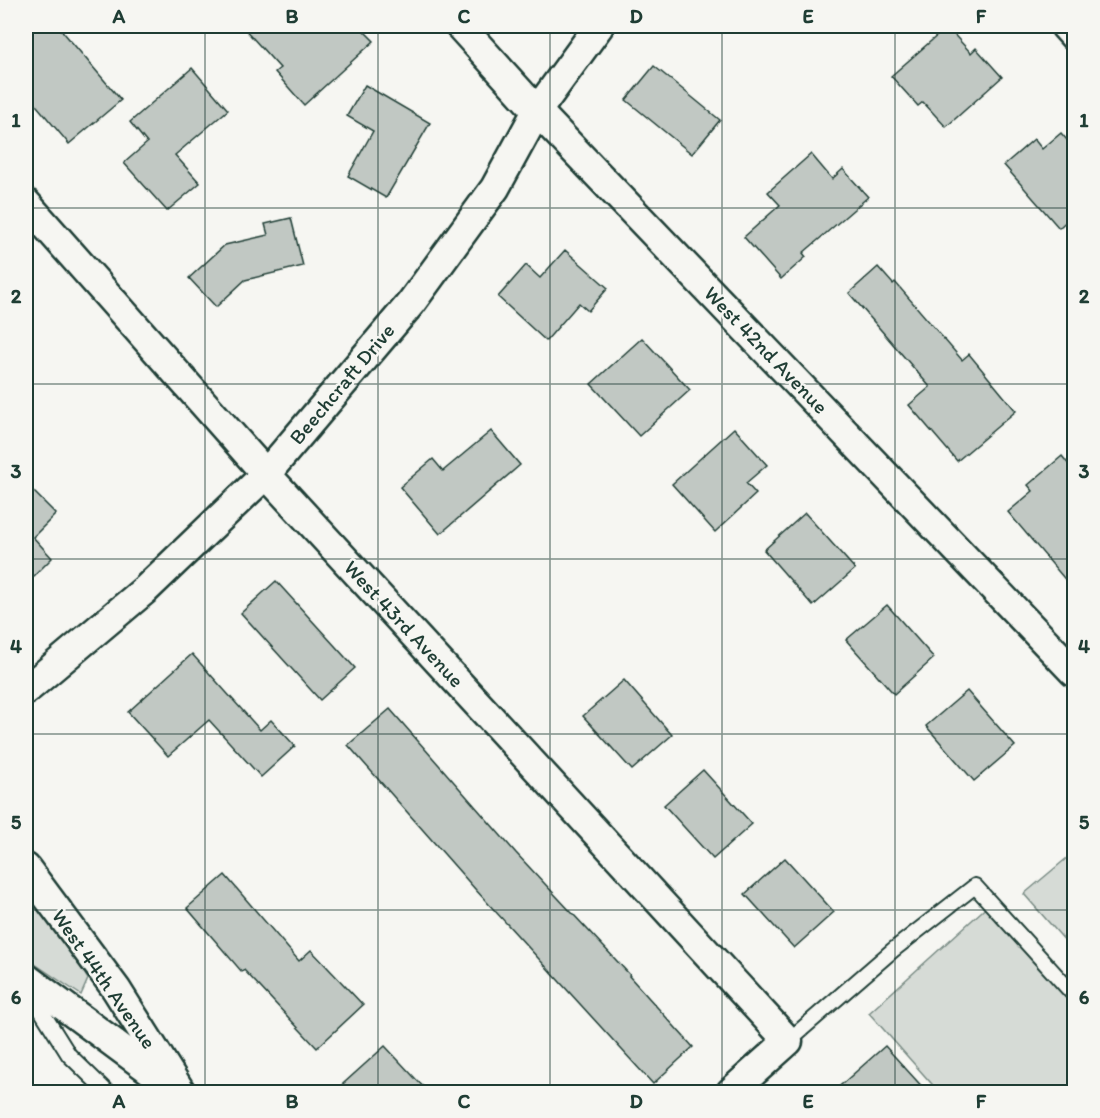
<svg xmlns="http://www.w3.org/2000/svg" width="1100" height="1118" viewBox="0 0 1100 1118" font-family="Itim,sans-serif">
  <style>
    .green { fill: #d6dbd6; stroke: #7a8c85; stroke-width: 1.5 }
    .building { fill: #c1c8c3; stroke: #1f3d34; stroke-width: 1.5 }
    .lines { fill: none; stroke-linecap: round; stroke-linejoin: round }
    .lane-casing { stroke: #1f3d34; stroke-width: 18 }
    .street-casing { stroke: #1f3d34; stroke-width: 33 }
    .lane { stroke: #f6f6f2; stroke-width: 14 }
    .street { stroke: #f6f6f2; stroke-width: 28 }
    .grid { fill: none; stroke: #1f3d34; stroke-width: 1.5; stroke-opacity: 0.55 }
    .labels { text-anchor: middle; stroke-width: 5; stroke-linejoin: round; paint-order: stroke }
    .street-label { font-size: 21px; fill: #1f3d34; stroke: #f6f6f2 }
    .neatline { fill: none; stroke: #1f3d34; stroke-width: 2 }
    .grid-label { font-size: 20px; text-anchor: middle; font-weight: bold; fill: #1f3d34 }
  </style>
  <rect width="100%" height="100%" fill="#f6f6f2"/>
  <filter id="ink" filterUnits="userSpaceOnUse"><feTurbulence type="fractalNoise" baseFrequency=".0167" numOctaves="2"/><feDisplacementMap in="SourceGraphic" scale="12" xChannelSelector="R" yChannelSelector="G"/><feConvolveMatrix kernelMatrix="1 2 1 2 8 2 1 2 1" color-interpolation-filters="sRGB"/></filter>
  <g filter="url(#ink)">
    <!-- green -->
    <g class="green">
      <path d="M1074,852V951L1024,894Z"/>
      <path d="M26,877L88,979L81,995L26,958Z"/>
      <path d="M991,903L1074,998V1092H939L869,1013Z"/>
    </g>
    <!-- building -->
    <g class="building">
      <path d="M26,26H58L121,100L69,144L26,93Z"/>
      <path d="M242,26H359L374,41L304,105L275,72L280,68Z"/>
      <path d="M947,27L971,53L976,48L1002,77L946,127L923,102L918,106L891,76Z"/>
      <path d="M654,66L720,120L692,154L626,100Z"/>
      <path d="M192,68L228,110L175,155L200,183L167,211L124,163L147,143L130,122Z"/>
      <path d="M365,85L430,123L386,198L348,176L373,131L347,116Z"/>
      <path d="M1061,133L1074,148V214L1059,228L1004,165L1034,139L1042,149Z"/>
      <path d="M811,154L832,179L843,169L868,197L803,253L806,257L781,279L744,237L780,205L768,192Z"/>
      <path d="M291,218L303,266L245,280L216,307L189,278L225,245L268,235L265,224Z"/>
      <path d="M565,250L608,288L588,311L579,303L546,341L498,297L526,265L540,278Z"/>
      <path d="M878,267L893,284L895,282L962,360L969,354L1016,411L957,461L909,405L930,387L849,293Z"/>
      <path d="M642,338L690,390L639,436L591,384Z"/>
      <path d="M734,428L767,465L746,483L756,494L715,532L672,484Z"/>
      <path d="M491,431L520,465L440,534L400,487L433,459L443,471Z"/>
      <path d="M1062,456L1074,471V590L1008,512L1033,491L1028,485Z"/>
      <path d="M26,484L56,514L33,537L52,558L26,584Z"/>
      <path d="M805,513L855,569L813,606L764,550Z"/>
      <path d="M276,581L355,668L320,700L241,613Z"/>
      <path d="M887,605L934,658L894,694L846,640Z"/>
      <path d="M192,654L260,730L271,720L295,746L261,777L209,720L168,756L128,712Z"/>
      <path d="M624,680L672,735L632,770L583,716Z"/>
      <path d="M967,691L1015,746L974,781L926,726Z"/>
      <path d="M390,709L516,853L630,975L629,976L693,1047L653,1084L475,889L348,745Z"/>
      <path d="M703,770L752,824L713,859L664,805Z"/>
      <path d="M785,858L834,912L794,948L745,894Z"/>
      <path d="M225,875L299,961L311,950L363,1005L317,1048L244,970L242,972L187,908Z"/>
      <path d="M385,1046L428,1092H334Z"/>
      <path d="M885,1046L927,1092H833Z"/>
    </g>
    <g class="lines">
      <defs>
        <g id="lane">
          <path d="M27,988L69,1055L107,1092"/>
          <path d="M788,1041L893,950L975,886L1074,995"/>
        </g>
        <g id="street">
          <path d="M460,26L537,111L1074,672"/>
          <path d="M1065,26L1074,36"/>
          <path d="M26,203L266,474L788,1041L731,1092"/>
          <path d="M26,690L146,589L266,474L411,303L495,188L537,111L599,26"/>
          <path d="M26,868L116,989L181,1092"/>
          <path d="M26,978L169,1084"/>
        </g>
      </defs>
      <!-- lane casing -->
      <use href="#lane" class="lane-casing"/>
      <!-- street casing -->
      <use href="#street" class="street-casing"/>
      <!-- lane -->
      <use href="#lane" class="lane"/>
      <!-- street -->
      <use href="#street" class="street"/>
    </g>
  </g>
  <!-- grid -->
  <path class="grid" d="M205,26V1092M378,26V1092M550,26V1092M722,26V1092M895,26V1092M26,208H1074M26,384H1074M26,559H1074M26,734H1074M26,910H1074"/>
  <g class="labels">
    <!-- street labels -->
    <g class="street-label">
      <text transform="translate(766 350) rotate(46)" y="7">West 42nd Avenue</text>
      <text transform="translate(342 384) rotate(-50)" y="7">Beechcraft Drive</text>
      <text transform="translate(404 624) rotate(47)" y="7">West 43rd Avenue</text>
      <text transform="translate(104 979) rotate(55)" y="7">West 44th Avenue</text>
    </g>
  </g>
  <!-- margin -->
  <rect width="1100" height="1118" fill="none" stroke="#f6f6f2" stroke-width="66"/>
  <rect x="33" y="33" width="1034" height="1052" class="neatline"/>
  <g class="grid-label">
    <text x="119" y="23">A</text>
    <text x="292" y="23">B</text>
    <text x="464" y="23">C</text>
    <text x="636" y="23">D</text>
    <text x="808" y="23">E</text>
    <text x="981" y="23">F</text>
    <text x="16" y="127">1</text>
    <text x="1084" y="127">1</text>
    <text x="16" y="303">2</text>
    <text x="1084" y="303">2</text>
    <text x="16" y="478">3</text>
    <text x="1084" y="478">3</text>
    <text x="16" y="653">4</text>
    <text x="1084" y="653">4</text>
    <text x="16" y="829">5</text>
    <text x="1084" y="829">5</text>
    <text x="16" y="1004">6</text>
    <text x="1084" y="1004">6</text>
    <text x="119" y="1108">A</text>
    <text x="292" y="1108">B</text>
    <text x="464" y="1108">C</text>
    <text x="636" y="1108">D</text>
    <text x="808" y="1108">E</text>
    <text x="981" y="1108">F</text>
  </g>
</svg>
